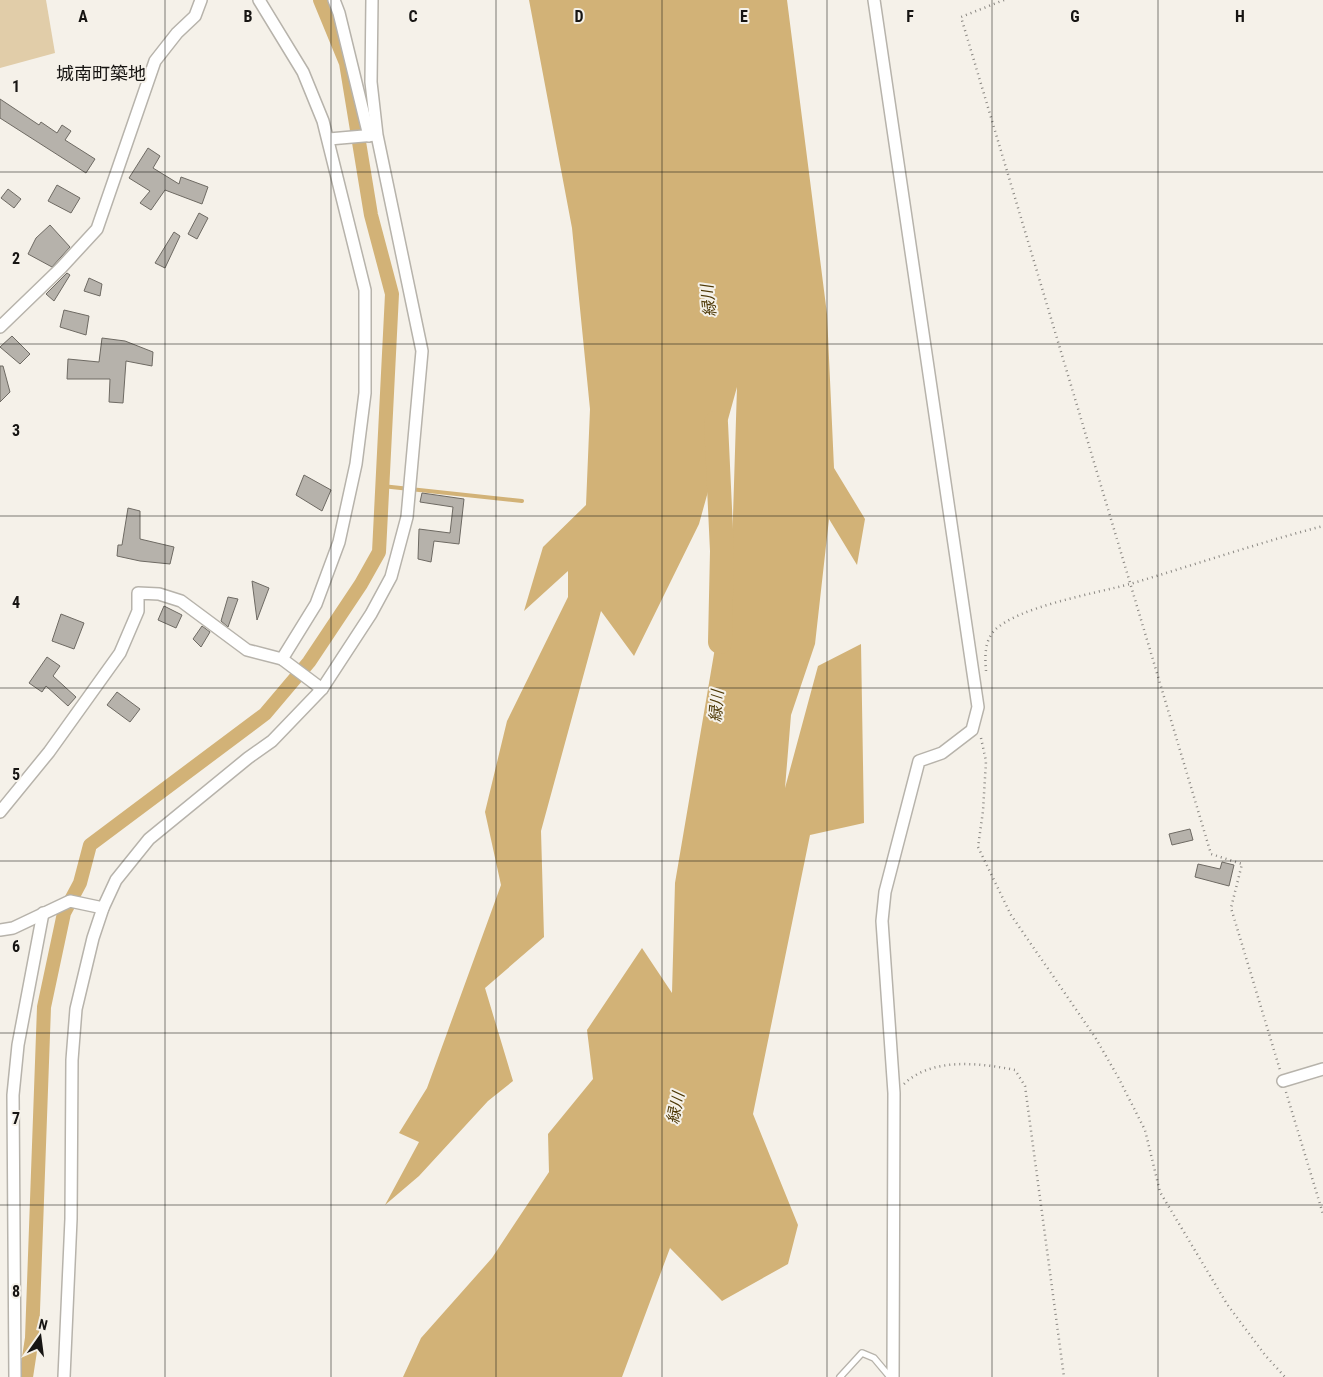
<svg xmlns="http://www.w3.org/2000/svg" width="1323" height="1377" viewBox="0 0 1323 1377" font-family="'Roboto Condensed','Noto Sans JP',sans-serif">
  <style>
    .green { fill: #e1cda9 }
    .water { fill: #d2b277 }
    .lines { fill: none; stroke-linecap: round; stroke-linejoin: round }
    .stream { stroke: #d2b277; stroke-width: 4 }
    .canal { stroke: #d2b277; stroke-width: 14 }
    .river { stroke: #d2b277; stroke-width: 24 }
    .building { fill: #b6b2ab; stroke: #6e6a63 }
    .service-casing { stroke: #b7b3ab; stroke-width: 8 }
    .minor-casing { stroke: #b7b3ab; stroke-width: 14 }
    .path { stroke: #8b8883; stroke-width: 2.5; stroke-dasharray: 1 4; stroke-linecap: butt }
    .service { stroke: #fff; stroke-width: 5.5 }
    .minor { stroke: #fff; stroke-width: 11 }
    .grid { fill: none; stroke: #171513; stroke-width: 1; stroke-opacity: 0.55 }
    .labels { text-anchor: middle; stroke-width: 4; stroke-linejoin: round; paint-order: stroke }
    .water-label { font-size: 16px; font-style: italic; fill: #4e3907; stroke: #f5f1e9 }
    .quarter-label { font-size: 18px; fill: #171513; stroke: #f5f1e9 }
    .grid-label { font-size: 16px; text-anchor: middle; font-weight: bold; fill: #171513; stroke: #f5f1e9; stroke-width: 4; stroke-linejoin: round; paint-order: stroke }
  </style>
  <rect width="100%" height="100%" fill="#f5f1e9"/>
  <!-- green -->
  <path class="green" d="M0,0H46L55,53L0,68Z"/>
  <!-- water -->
  <path class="water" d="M529,0H787L827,314L834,468L865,519L857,565L829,519L815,644L791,715L785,788L818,666L861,644L864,823L810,835L753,1114L798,1225L788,1264L722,1301L670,1248L622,1377H403L421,1338L492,1258L549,1172L548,1134L593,1079L587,1030L642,948L672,993L675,883L732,548L737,387L699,524L634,656L601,611L541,831L544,937L485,988L513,1081L488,1101L419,1176L385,1205L419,1142L399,1133L427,1088L501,885L485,812L507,721L568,597V571L524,611L543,547L586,505L590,409L572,228Z"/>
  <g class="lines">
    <!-- stream -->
    <path class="stream" d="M382,486L522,501"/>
    <!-- canal -->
    <path class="canal" d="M26,1377L32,1338L44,1007L64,913L80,883L90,845L265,714L309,662L361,584L379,552L392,294L371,215L346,63L320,0"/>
    <!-- river -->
    <path class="river" d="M716,423L722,551L720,642"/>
  </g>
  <!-- building -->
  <g class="building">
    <path d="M0,99L39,125L41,122L57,133L62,125L71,131L65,140L95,159L86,173L0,118Z"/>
    <path d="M148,148L160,156L153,168L179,184L181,177L208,187L202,204L165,190L151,210L140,203L150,191L129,178Z"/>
    <path d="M57,185L80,198L71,213L48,201Z"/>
    <path d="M8,189L21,199L14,208L1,198Z"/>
    <path d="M199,213L208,218L197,239L188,234Z"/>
    <path d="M50,225L70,247L52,267L28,254L36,238Z"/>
    <path d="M174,232L180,236L165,268L155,263Z"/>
    <path d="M67,273L70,275L54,301L46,294Z"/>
    <path d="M89,278L102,284L100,296L84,291Z"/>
    <path d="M64,310L89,316L86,335L60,327Z"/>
    <path d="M12,336L30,354L20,364L0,347Z"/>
    <path d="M102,338L125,341L153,352L152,366L126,361L123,403L109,402L110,379H67L68,359L99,362Z"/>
    <path d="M0,366H3L10,392L0,402Z"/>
    <path d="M304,475L331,490L322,511L296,495Z"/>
    <path d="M422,493L464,499L459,544L434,541L431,562L418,559L419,529L450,533L453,507L420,502Z"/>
    <path d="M128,508L140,511V539L174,547L170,564L140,561L117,556L118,545H122Z"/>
    <path d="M252,581L269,588L257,620Z"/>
    <path d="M228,597L238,599L228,627L221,621Z"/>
    <path d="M164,606L182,615L176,628L158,620Z"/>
    <path d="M61,614L84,623L74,649L52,641Z"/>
    <path d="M202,626L210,632L201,647L193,639Z"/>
    <path d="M47,657L60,666L53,676L76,697L68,706L46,686L42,692L29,683Z"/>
    <path d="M117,692L140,709L130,722L107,705Z"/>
    <path d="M1190,829L1193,840L1172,845L1169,834Z"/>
    <path d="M1222,862L1234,865L1229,886L1195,877L1198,864L1220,869Z"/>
  </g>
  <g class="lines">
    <defs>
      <path id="service" d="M840,1377L862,1353L874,1358L890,1377"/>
      <g id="minor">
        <path d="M259,0L303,72L323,121L365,290V393L356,464L339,542L316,604L282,659"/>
        <path d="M334,0L339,13L369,136"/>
        <path d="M874,0L978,707L972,730L942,753L919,761L885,892L882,921L894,1093L893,1377"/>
        <path d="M329,139L375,135"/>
        <path d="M0,327L61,268L97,229L155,61L177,33L195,16L201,0"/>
        <path d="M0,812L49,752L120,653L138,611V593L159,594L181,601L247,650L282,659L322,689"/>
        <path d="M0,930L13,928L70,901L103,908"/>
        <path d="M1283,1081L1323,1069"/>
        <path d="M15,1377L13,1095L18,1045L43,913"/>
        <path d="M64,1377L71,1219L72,1060L76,1009L93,938L103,908L116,880L149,839L248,758L272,741L322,689L371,614L391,577L407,517L422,351L377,135L371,82L372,0"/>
      </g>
    </defs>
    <!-- service casing -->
    <use href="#service" class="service-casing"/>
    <!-- minor casing -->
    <use href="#minor" class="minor-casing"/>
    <!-- path -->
    <g class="path">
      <path d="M1004,0L961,17L1211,854L1242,864L1231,908L1280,1070"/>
      <path d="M986,671C985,658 984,642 994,631C1016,607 1097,593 1130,584C1194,565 1258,543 1323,526"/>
      <path d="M981,738L986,761L983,811L978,847L1011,915L1095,1037L1118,1077L1145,1130L1160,1192L1227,1304L1265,1355L1285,1377"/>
      <path d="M904,1084C932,1057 980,1063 1015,1070L1025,1086L1064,1377"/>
      <path d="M1286,1092L1323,1214"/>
    </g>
    <!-- service -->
    <use href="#service" class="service"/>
    <!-- minor -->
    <use href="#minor" class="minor"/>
  </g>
  <!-- grid -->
  <path class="grid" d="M165,0V1377M331,0V1377M496,0V1377M662,0V1377M827,0V1377M992,0V1377M1158,0V1377M0,172H1323M0,344H1323M0,516H1323M0,688H1323M0,861H1323M0,1033H1323M0,1205H1323"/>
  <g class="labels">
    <!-- water labels -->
    <g class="water-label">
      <text transform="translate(708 301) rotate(-96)" y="6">緑川</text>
      <text transform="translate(716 706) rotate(-86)" y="6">緑川</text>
      <text transform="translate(675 1108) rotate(-79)" y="6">緑川</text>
    </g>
    <!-- quarter labels -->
    <g class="quarter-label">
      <text x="101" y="80">城南町築地</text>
    </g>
  </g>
  <g class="grid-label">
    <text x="83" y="22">A</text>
    <text x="248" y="22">B</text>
    <text x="413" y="22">C</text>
    <text x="579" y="22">D</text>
    <text x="744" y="22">E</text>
    <text x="910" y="22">F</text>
    <text x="1075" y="22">G</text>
    <text x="1240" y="22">H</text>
    <text x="16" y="92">1</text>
    <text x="16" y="264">2</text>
    <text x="16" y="436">3</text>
    <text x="16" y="608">4</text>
    <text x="16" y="780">5</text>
    <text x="16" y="952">6</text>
    <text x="16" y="1124">7</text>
    <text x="16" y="1297">8</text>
  </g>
  <!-- north arrow -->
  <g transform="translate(40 1337) rotate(14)" stroke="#f5f1e9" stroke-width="4" paint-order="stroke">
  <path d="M0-4L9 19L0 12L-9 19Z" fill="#171513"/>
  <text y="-8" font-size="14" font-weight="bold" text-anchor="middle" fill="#171513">N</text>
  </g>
</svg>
